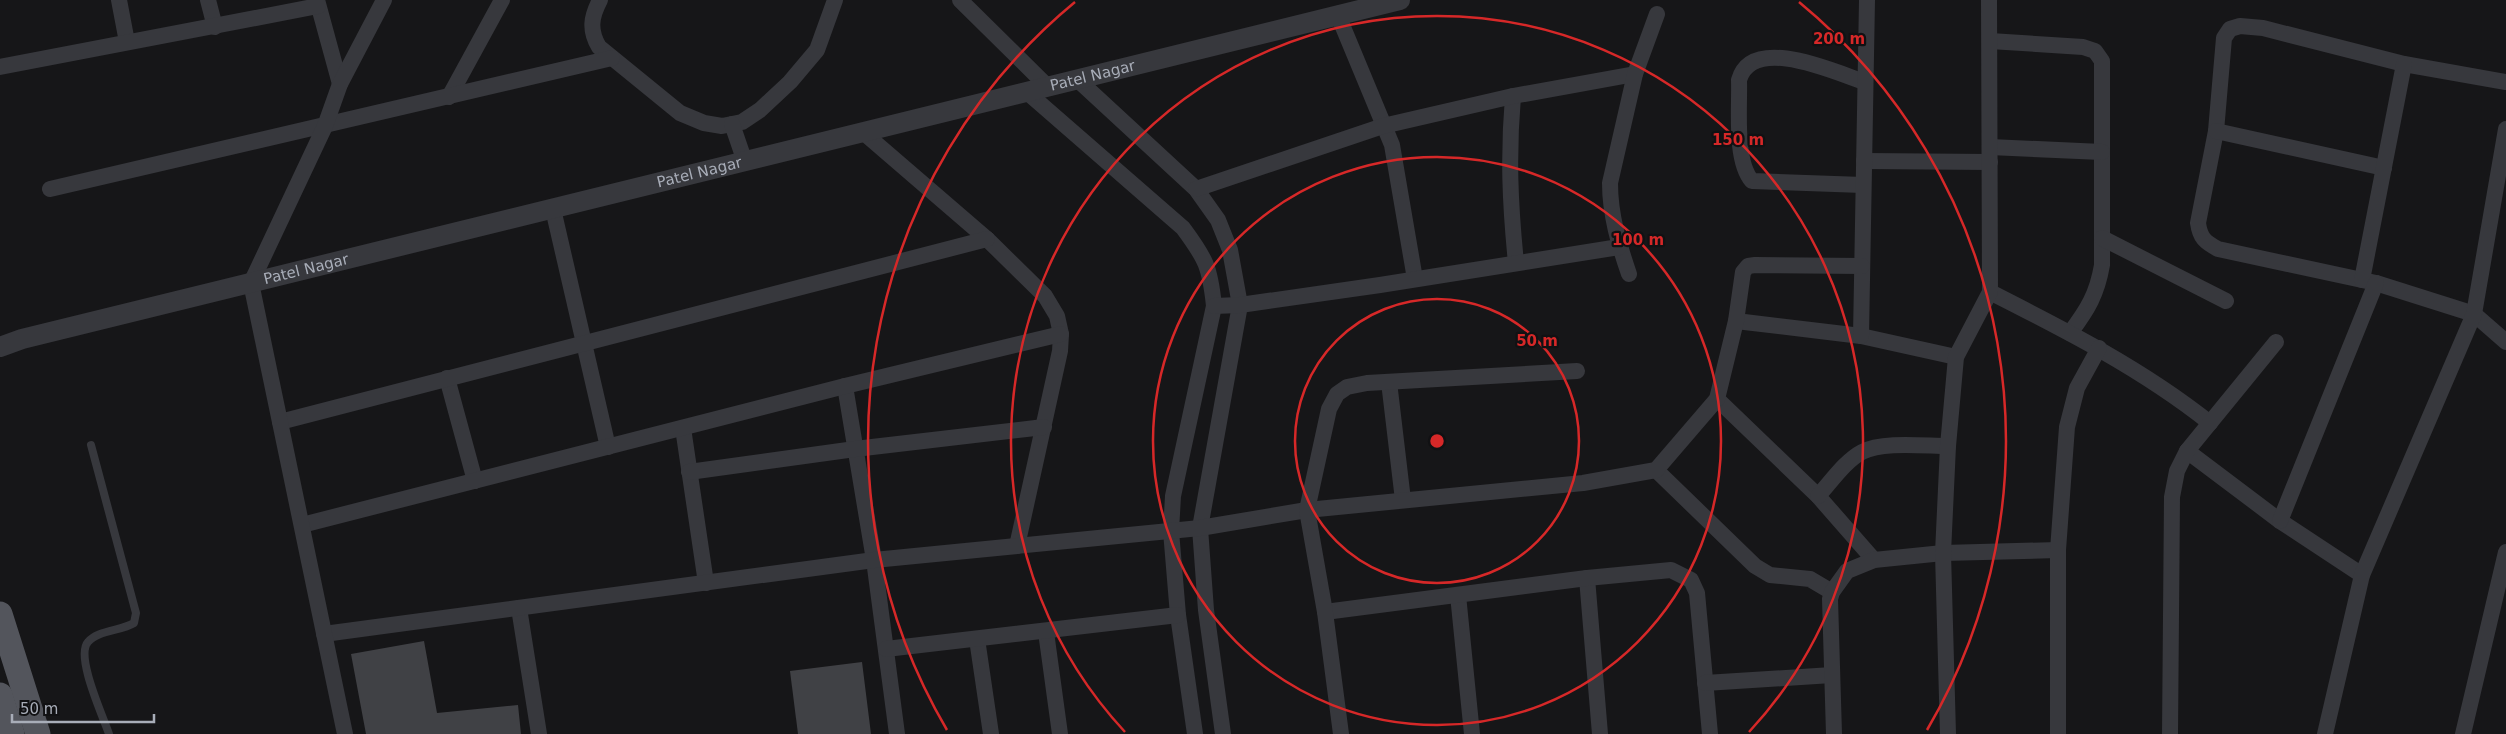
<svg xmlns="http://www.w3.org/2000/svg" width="2506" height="734" viewBox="0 0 2506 734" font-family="'DejaVu Sans',sans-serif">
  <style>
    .building { fill: #404145 }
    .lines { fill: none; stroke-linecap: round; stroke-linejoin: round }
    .service { stroke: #37383d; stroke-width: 8 }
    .minor { stroke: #37383d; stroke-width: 16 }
    .tertiary { stroke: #37383d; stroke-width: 20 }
    .primary { stroke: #53555c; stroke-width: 25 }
    .ring { fill: none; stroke: #d62828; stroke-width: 2.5 }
    .labels { text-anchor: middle; stroke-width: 4.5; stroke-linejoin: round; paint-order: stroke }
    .street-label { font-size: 15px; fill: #a8adb8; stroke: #111113 }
    .centre { fill: #d62828; stroke: #111113; stroke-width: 2.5 }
    .ring-label { font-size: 15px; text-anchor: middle; font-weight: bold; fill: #d62828; stroke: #111113; stroke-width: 4.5; stroke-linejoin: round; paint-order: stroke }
  </style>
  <rect width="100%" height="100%" fill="#161618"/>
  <!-- building -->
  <g class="building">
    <path d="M424,641L437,713L518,705L521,734H366L351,654Z"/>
    <path d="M862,662L871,734H798L790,671Z"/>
  </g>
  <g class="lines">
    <!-- service -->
    <path class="service" d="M91,445L136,613L134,623C121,631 98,630 88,642C75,656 103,716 109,734"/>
    <!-- minor -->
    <g class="minor">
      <path d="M119,0L127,42"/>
      <path d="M208,0L215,27"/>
      <path d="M317,0L340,84"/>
      <path d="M600,0C591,17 589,30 599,47L680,113L704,123L722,126L742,122L760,110L790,82L817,50L835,0"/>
      <path d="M960,0L1049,88"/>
      <path d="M1338,15L1392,145L1415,279"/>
      <path d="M1990,41L2083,47L2095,51L2102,61V265C2097,294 2088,309 2070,333"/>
      <path d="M0,67L318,6"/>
      <path d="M1078,80L1196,189L1218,220L1230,250L1240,305L1200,528L1206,610L1223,734"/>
      <path d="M2506,82L2404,64L2263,28L2240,26L2230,29L2224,38L2216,131L2198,223C2200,238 2205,242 2218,249L2376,283L2474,314L2506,342"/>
      <path d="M1028,93L1183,228C1206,259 1210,267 1214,306L1173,496L1171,531L1178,615L1195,734"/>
      <path d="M1513,96C1508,156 1510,203 1516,263"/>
      <path d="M449,97L502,0"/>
      <path d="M732,124L745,162"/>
      <path d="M2216,131L2384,168"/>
      <path d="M864,133L987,239L1045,296L1057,316L1061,334L1060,351L1017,546"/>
      <path d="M1990,147L2102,152"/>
      <path d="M1864,161L1990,162"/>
      <path d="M1863,185L1752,181C1734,160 1740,108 1739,80C1752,34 1835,72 1864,82"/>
      <path d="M50,189L612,58"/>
      <path d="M1196,189L1383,126L1513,96L1635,74"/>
      <path d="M553,209L608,447"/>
      <path d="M2102,238L2226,301"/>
      <path d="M1629,274C1619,245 1610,215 1610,183L1635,74L1657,14"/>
      <path d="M2362,280L2404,64"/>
      <path d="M1990,292C2067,331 2142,369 2210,423"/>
      <path d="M1214,306L1240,305L1380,285L1619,247"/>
      <path d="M1736,321L1861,336L1956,357"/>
      <path d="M1861,336L1867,0"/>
      <path d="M447,378L475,481"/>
      <path d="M1389,382L1403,500"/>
      <path d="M845,386L874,560L897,734"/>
      <path d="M1717,399L1818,496L1874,560"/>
      <path d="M280,422L987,239"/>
      <path d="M683,428L706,583"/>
      <path d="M2187,451L2280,521L2362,575"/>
      <path d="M1656,470L1755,566L1770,575L1810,579L1832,592"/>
      <path d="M689,472L855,449L1044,427"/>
      <path d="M1818,496C1831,482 1845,461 1862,452C1882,441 1925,446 1948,446"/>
      <path d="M2280,521L2376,283"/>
      <path d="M302,525L845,386L1061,334"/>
      <path d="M1587,578L1600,734"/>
      <path d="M1458,595L1472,734"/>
      <path d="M519,608L539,734"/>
      <path d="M1325,612L1587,578L1671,570L1691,580L1697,593L1710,734"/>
      <path d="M1046,632L1060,734"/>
      <path d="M324,634L874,560L1200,528L1307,510L1583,483L1656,470L1717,399L1736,321L1743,272L1748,266L1755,265L1862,266"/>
      <path d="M977,639L991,734"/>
      <path d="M886,649L1178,615"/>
      <path d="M1705,683L1832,675"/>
      <path d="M345,734L251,283L325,126L340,84L384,0"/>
      <path d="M1341,734L1325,612L1307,510L1329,409L1337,394L1347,387L1367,383L1577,371"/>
      <path d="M1834,734L1830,599L1832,592L1847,571L1874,560L1943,553L2058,550"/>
      <path d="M1948,734L1943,553L1948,446L1956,357L1990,292L1989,0"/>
      <path d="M2058,734V550L2067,427L2077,388L2099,348"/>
      <path d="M2170,734L2172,497L2177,471L2187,451L2276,342"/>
      <path d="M2325,734L2362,575L2474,314L2506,129"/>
      <path d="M2463,734L2506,552"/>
    </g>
    <!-- tertiary -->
    <path class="tertiary" id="s1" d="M0,347L22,339L1400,0"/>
    <!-- primary -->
    <g class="primary">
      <path d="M0,614L38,734"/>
      <path d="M0,695L12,734"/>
    </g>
  </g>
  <!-- distance rings -->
  <g class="ring">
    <circle cx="1437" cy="441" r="142"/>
    <circle cx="1437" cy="441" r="284"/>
    <path d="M1125 732A426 426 0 1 1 1749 732"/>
    <path d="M947 730A569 569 0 0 1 1075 2M1799 2A569 569 0 0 1 1927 730"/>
  </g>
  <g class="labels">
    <!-- street labels -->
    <g class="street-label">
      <text dy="5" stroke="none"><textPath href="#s1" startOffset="1126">Patel Nagar</textPath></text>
      <text dy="5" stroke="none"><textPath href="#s1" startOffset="721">Patel Nagar</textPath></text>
      <text dy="5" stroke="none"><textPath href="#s1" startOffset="316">Patel Nagar</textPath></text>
    </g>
  </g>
  <circle cx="1437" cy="441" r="8" class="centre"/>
  <g class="ring-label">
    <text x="1839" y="44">200 m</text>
    <text x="1738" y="145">150 m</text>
    <text x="1638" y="245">100 m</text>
    <text x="1537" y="346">50 m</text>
  </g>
  <!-- scale -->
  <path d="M12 714v8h142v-8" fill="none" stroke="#a8adb8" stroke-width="2.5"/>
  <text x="20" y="714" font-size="15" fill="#a8adb8" stroke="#111113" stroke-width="4" paint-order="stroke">50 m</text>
</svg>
